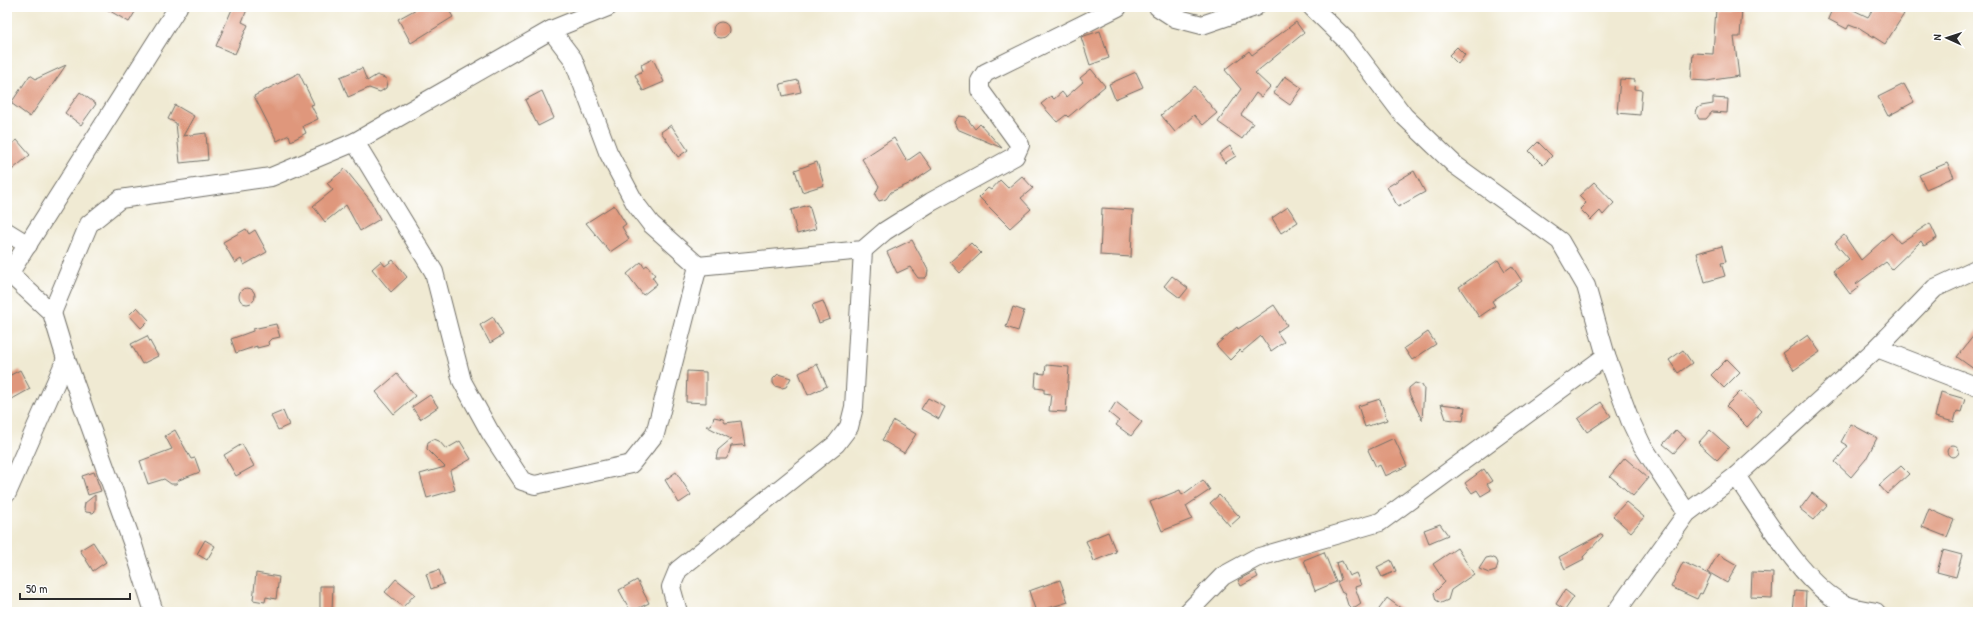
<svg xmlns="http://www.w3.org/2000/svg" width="1985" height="619" viewBox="0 0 1985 619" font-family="'Patrick Hand',sans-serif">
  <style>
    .building { fill: #df977b }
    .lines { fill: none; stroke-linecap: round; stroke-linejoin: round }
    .minor-casing { stroke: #706e66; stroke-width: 20 }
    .minor { stroke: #fff; stroke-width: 18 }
  </style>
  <rect width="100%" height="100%" fill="#fff"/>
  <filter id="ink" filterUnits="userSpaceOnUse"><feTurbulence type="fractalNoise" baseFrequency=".025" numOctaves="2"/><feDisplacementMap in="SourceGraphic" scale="8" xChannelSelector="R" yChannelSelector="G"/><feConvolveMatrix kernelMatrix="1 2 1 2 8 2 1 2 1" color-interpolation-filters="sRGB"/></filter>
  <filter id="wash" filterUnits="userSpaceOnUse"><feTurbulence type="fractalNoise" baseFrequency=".012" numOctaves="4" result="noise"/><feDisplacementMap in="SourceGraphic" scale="16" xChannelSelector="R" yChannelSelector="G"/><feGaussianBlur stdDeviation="0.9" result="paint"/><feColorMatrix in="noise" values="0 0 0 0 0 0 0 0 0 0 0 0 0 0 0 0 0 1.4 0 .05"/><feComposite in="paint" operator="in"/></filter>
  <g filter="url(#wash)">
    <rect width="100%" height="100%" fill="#f0ead3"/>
    <g id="blocks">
      <!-- building -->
      <g class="building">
        <path d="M103,7H138L129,22Z"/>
        <path d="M233,7H248L242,22L248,25L235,54L216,46Z"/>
        <path d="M420,7H447L453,17L411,43L398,19Z"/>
        <path d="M1833,7H1847L1868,17L1874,7H1893L1904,14L1885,44L1858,27L1857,28L1849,25L1847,29L1828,19Z"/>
        <path d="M1716,8L1742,9L1740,37H1734L1739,76L1707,81L1691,80L1693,53L1713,54Z"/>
        <circle cx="721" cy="30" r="8"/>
        <path d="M1296,22L1304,33L1255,73L1270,87L1261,97L1256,93L1241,115L1253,123L1242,139L1218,122L1241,89L1225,70L1249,51L1252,55Z"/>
        <path d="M1100,31L1109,58L1090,65L1081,37Z"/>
        <path d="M1457,47L1465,55L1458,64L1449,55Z"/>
        <path d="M653,59L664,82L643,91L635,75L643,71L641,65Z"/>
        <path d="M66,65L30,117L11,103L30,75L36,79Z"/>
        <path d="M362,68L367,81L377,75L385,78L387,82L386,88L380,92L369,88L348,97L340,77Z"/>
        <path d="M1091,69L1105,86L1068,117L1066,115L1057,122L1041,104L1051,96L1054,99L1062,92L1066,97L1083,82L1080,78Z"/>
        <path d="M1136,72L1143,87L1115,99L1109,84Z"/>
        <path d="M299,73L314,104L311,105L318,119L303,126L306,133L291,141L289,135L277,141L254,96Z"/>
        <path d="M1285,76L1302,88L1290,105L1273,93Z"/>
        <path d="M1620,79L1635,80L1634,89L1642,90L1640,115L1617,113Z"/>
        <path d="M798,80L801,92L783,96L780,84Z"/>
        <path d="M1904,84L1914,102L1888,116L1878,97Z"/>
        <path d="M1194,86L1217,113L1203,125L1194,115L1175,132L1161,115Z"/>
        <path d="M542,91L554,118L538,126L525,100Z"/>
        <path d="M80,92L96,104L81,125L65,113Z"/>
        <path d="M1713,98L1728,99L1727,113L1712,112L1706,119H1699L1696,113L1697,109L1701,106L1713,104Z"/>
        <path d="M175,105L194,116L183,136L206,133L208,160L180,163L176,123L168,119Z"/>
        <path d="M959,116L966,117L975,129L980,124L1002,148L957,129L954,122Z"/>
        <path d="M671,125L688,150L678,157L661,132Z"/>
        <path d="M894,138L907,161L920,152L932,169L913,182L891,192L886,199L879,201L875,195L879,186L862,159Z"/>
        <path d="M17,140L30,155L7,174V148Z"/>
        <path d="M1538,142L1552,156L1543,165L1529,151Z"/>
        <path d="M1230,146L1236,156L1225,163L1219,154Z"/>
        <path d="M817,162L824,185L802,192L795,170Z"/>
        <path d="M1947,163L1954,177L1926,189L1919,175Z"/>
        <path d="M345,169L370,200L380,219L360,231L346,205L325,222L313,206L333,190L327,183Z"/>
        <path d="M1414,171L1425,192L1398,207L1387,187Z"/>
        <path d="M1022,176L1033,188L1021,198L1031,209L1010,228L979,197L988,188L991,190L1000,180L1008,188Z"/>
        <path d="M1594,182L1614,203L1603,215L1600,211L1591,220L1580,209L1586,203L1579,196Z"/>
        <path d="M614,205L626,224L622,227L629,239L610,252L586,223Z"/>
        <path d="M809,205L816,229L797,234L791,210Z"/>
        <path d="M1288,207L1298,222L1281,233L1272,218Z"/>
        <path d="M1102,208L1133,210L1131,257L1100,255Z"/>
        <path d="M1930,223L1937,238L1924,246L1921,241L1892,269L1886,262L1856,284L1859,287L1850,294L1833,271L1849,259L1835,243L1844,235L1861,260L1891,233L1900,243Z"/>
        <path d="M246,229L249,234L255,230L267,252L244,265L241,259L235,263L223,242Z"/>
        <path d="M912,240L928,270L927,276L925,278H918L910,267L897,273L887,252Z"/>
        <path d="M971,243L981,253L960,273L950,262Z"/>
        <path d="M1722,246L1726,262L1721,263L1725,276L1705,282L1697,253Z"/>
        <path d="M393,260L407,277L391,292L372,269L381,261L385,266Z"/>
        <path d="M1498,260L1505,271L1512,266L1522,281L1492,301L1495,306L1479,317L1459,287Z"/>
        <path d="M641,262L644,267L647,265L655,275L652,277L657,284L643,295L627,274Z"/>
        <path d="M1172,276L1188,288L1180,298L1164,286Z"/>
        <circle cx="247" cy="296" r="8"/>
        <path d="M823,301L830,319L819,323L812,305Z"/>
        <path d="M1274,305L1287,325L1277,332L1284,342L1271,351L1261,336L1242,352L1240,350L1230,360L1216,345L1237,327L1238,329Z"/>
        <path d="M137,307L149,320L141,328L129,315Z"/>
        <path d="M1013,307L1024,311L1018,331L1006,327Z"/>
        <path d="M493,317L503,335L490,343L480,325Z"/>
        <path d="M276,324L280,337L271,339L268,342L269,345L257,348V346L236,353L231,339L253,331V329Z"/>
        <path d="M1978,330V372L1957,357Z"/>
        <path d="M1428,332L1436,344L1412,360L1404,348Z"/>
        <path d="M1808,335L1820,352L1794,370L1782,353Z"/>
        <path d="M147,336L158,356L142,364L131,344Z"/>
        <path d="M1683,350L1692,363L1678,373L1669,360Z"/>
        <path d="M1727,359L1740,372L1724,388L1711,375Z"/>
        <path d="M817,364L827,386L808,395L799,373Z"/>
        <path d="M1046,365L1069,367L1066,412L1049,411L1051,394L1044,393V389L1035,388L1036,373L1045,374Z"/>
        <path d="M20,370L30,389L12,399L7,390V377Z"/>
        <path d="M687,371L706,372V403L686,402Z"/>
        <path d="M397,374L415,396L394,414L376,392Z"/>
        <path d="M778,374L791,378L786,387L782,388L775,386L773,383V379Z"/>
        <path d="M1415,383L1422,385L1424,389L1422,420L1409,393V388Z"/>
        <path d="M1741,391L1762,411L1747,427L1726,406Z"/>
        <path d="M1941,392L1965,399L1961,412L1957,411L1954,422L1935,417Z"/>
        <path d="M430,395L438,407L420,419L412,407Z"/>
        <path d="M928,398L945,407L939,419L921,409Z"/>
        <path d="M1380,399L1387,420L1365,427L1358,406Z"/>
        <path d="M1116,402L1142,422L1131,436L1116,425L1119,421L1109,413Z"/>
        <path d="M1601,402L1611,416L1587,432L1578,419Z"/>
        <path d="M1441,404L1465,407L1463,421L1446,419Z"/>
        <path d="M283,411L289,425L278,430L271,416Z"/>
        <path d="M714,417L723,419L725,423L741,421L745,446L742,445L731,446L728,456L726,459H716L718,450L731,439L706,426H711Z"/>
        <path d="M894,421L916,434L904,453L882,440Z"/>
        <path d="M1851,424L1877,438L1866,459L1851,477L1835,462L1848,446L1841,442Z"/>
        <path d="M175,430L191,459L195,458L200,472L179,480L176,484H171L164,479L148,484L140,461L172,449L165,436Z"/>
        <path d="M1676,430L1686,439L1674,453L1663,444Z"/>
        <path d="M1710,430L1729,447L1717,460L1698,443Z"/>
        <path d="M1394,438L1407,466L1385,476L1380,465L1376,467L1368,450Z"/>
        <path d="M434,439L439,441L446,449L460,441L471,459L450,471L455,490L427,498L420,474L445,467L427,449L428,442Z"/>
        <path d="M242,444L254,466L236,476L224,455Z"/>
        <circle cx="1953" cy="451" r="6"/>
        <path d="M1625,458L1648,478L1633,496L1610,476Z"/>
        <path d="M1901,466L1909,474L1887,494L1879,485Z"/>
        <path d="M1484,469L1492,481L1487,484L1491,490L1481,496L1477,490L1472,493L1465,483Z"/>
        <path d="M94,472L101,491L88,495L82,476Z"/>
        <path d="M676,472L691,495L679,503L665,480Z"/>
        <path d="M1203,480L1210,490L1186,506L1192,519L1162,531L1150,502L1180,490L1182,495Z"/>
        <path d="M1812,493L1827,505L1814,520L1800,509Z"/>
        <path d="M95,495V511L93,513L86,512L84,509L85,503Z"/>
        <path d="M1219,495L1240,517L1230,526L1210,503Z"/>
        <path d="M1626,502L1644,517L1631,532L1613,516Z"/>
        <path d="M1929,509L1954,520L1947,537L1922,527Z"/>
        <path d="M1440,524L1448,535L1429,543L1424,530Z"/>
        <path d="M1108,532L1116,552L1094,561L1086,541Z"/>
        <path d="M1602,534L1603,536L1583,557L1584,559L1565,569L1559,557Z"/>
        <path d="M205,540L215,546L207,560L197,554Z"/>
        <path d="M93,542L106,562L93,571L80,550Z"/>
        <path d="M1457,548L1474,574L1451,590L1448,600L1441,603L1436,600L1434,593L1445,582L1433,564Z"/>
        <path d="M1943,550L1962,555L1956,577L1937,572Z"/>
        <path d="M1324,552L1336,582L1315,591L1304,560Z"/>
        <path d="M1718,554L1737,565L1727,583L1708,572Z"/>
        <path d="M1491,557L1496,559L1498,563L1496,571L1489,573L1479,569L1486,558Z"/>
        <path d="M1391,560L1396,571L1382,577L1377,567Z"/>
        <path d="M1342,561L1349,576L1356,573L1361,585L1355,587L1361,604L1355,608H1351L1348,605L1344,592L1342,593L1337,582L1341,580L1336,563Z"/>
        <path d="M1683,562L1711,575L1702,594L1700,593L1697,599L1671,587Z"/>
        <path d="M439,570L444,584L431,589L426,574Z"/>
        <path d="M1255,571L1258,577L1241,586L1238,580Z"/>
        <path d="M1752,572L1773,573L1772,598L1751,597Z"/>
        <path d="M256,573L279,577L276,599L266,597L265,602L253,600Z"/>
        <path d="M396,579L415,594L403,607L385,592Z"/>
        <path d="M637,580L649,603L631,612L619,590Z"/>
        <path d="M1060,580L1068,602L1036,612L1029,591Z"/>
        <path d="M320,586H333L332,610H320Z"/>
        <path d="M1565,590L1574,597L1565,610L1556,604Z"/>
        <path d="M1795,591L1806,592L1805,612H1793Z"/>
        <path d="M1387,598L1406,612H1377Z"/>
      </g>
    </g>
  </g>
  <g filter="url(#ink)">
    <use href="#blocks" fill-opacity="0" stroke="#706e66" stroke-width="1"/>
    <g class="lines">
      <defs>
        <g id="minor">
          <path d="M1158,7L1175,18L1202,25L1255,7"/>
          <path d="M1312,7L1347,41L1404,116L1455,165L1560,241L1586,286L1606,356L1630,420L1642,445L1687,513"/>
          <path d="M551,30L573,59L608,152L635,203L651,224L698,266L863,250L885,231L931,202L1015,156L1020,145L980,90V81L985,73L1118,7"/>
          <path d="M355,142L434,272L462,381L490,432L522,481L535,485L631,464L655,434L698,266"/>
          <path d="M7,232L28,245"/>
          <path d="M10,274L52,313L66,359L132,542L154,612"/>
          <path d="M7,277L178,7"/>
          <path d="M52,313L89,224L120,199L271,177L355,142L551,30L608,7"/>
          <path d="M1877,348L1978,387"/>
          <path d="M1736,476C1763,514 1804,587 1846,605C1855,609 1866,610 1876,612"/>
          <path d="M7,493L66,359"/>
          <path d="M678,612L671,587L678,570L836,444L849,427L854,407L863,250"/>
          <path d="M1188,612L1223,576L1256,558L1380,522L1606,356"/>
          <path d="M1616,612L1687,513L1736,476L1877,348L1935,288L1978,268"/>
        </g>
      </defs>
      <!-- minor casing -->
      <use href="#minor" class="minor-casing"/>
      <!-- minor -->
      <use href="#minor" class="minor"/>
    </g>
  </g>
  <!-- margin -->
  <rect width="1985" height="619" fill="none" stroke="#fff" stroke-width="24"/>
  <!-- north arrow -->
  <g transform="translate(1947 38) rotate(273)" stroke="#ffffff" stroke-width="3" paint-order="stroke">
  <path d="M0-3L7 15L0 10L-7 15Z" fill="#2b2b2b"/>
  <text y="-6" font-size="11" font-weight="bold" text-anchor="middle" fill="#2b2b2b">N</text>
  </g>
  <!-- scale -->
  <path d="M20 593v6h110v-6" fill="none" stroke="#2b2b2b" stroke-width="2"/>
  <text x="26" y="593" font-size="12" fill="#2b2b2b" stroke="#ffffff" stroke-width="3" paint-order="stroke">50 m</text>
</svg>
